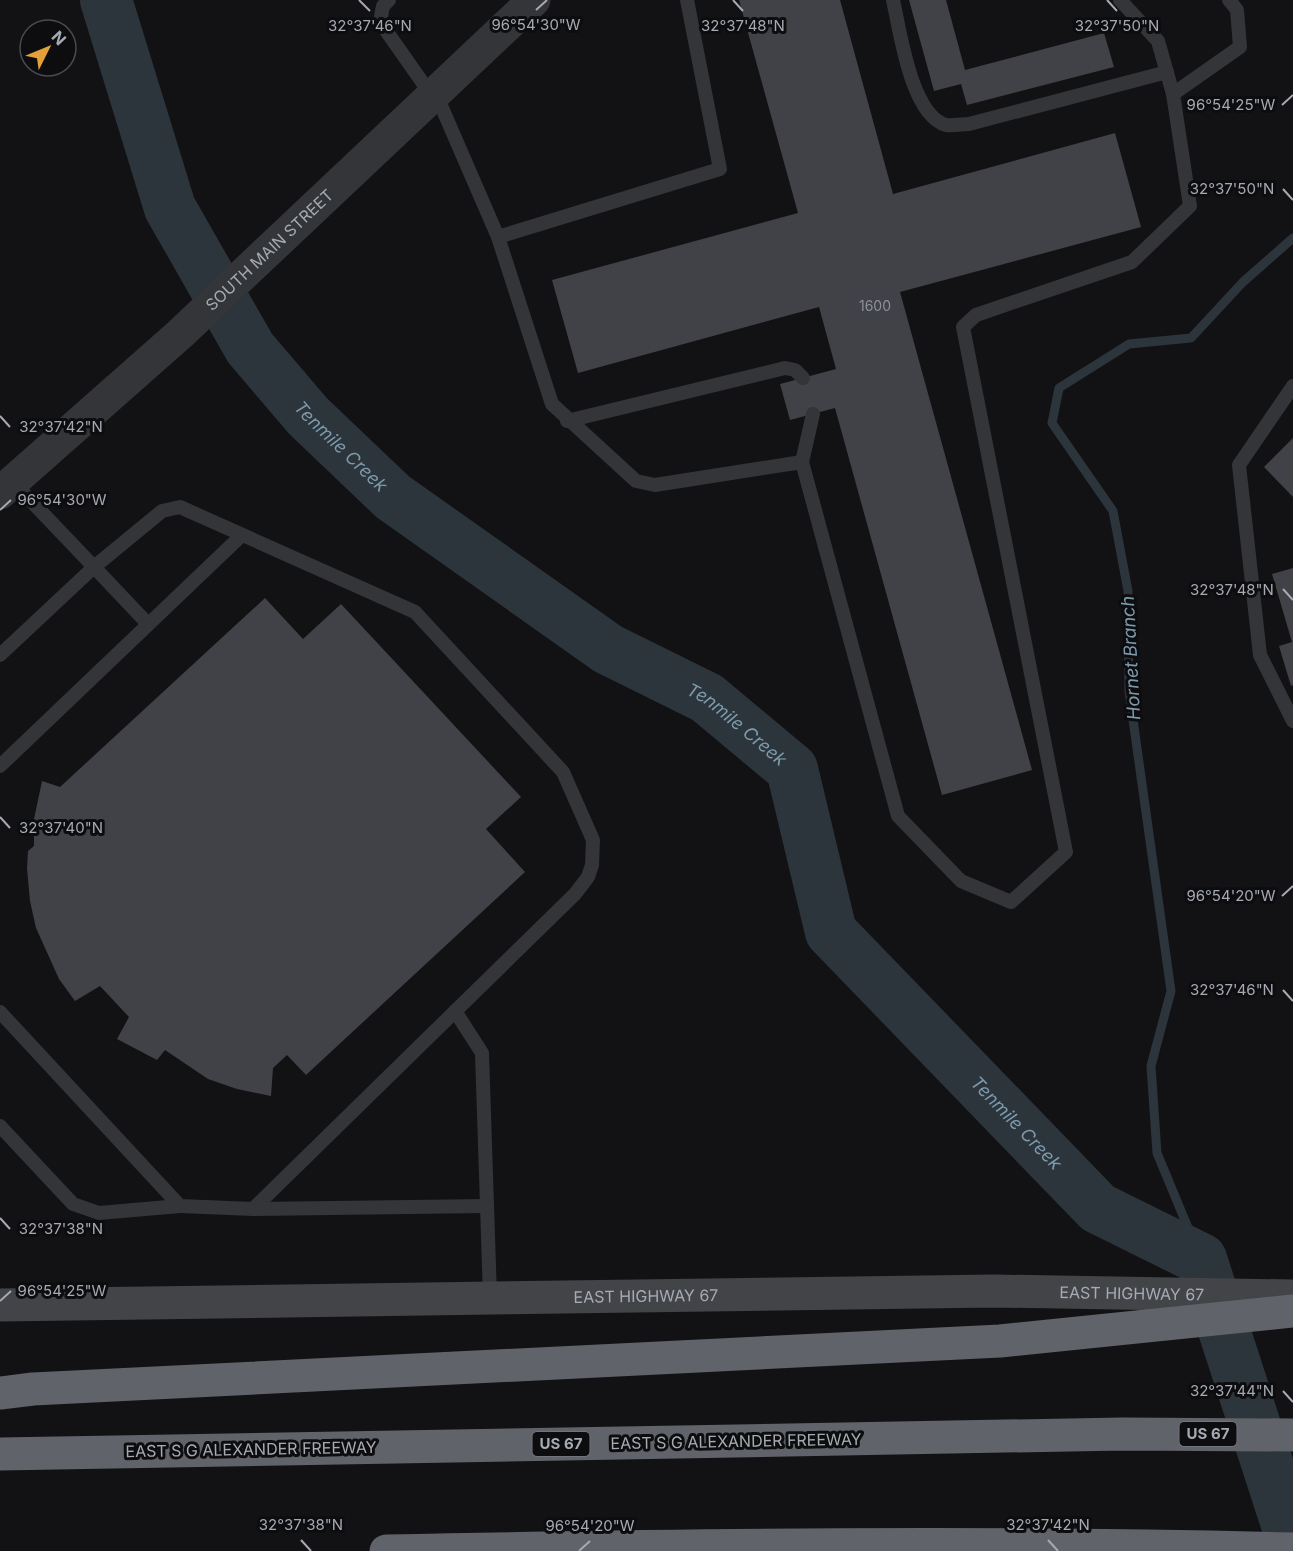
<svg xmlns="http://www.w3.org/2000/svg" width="1293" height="1551" viewBox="0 0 1293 1551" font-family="Inter,sans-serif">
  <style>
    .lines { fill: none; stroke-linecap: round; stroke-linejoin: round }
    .stream { stroke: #2c353b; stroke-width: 9 }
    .river { stroke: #2c353b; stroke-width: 52 }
    .building { fill: #414247 }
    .service { stroke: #333538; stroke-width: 14 }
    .tertiary { stroke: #333538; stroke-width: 33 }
    .secondary { stroke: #424448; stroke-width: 33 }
    .motorway { stroke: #606369; stroke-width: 33 }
    .ticks { fill: none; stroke: #a5aab3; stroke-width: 2 }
    .labels { text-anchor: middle; stroke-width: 6; stroke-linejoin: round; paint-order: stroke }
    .number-label { font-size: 14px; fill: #8c9098 }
    .shield { fill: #0d0d0f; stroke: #777b82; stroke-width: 1.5 }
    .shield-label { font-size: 15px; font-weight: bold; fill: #a5aab3 }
    .street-label { font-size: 16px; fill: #a5aab3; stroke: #0d0d0f }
    .water-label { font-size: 18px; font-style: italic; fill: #7d99ac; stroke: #0d0d0f }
    .ticks-label { font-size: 15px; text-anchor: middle; fill: #a5aab3; stroke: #0d0d0f; stroke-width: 6; stroke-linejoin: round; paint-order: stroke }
  </style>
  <rect width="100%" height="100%" fill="#121214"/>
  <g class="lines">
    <!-- stream -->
    <path class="stream" d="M1201,1259L1157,1153L1151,1066L1171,991L1129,691L1128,591L1113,511L1052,423L1059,388L1129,344L1191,338L1243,282L1293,238"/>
    <!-- river -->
    <path class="river" id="s1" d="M106,0L170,208L250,348L308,416L393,497L608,649L707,698L792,769L831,932L1098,1208L1201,1259L1293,1543"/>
  </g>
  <!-- building -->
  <g class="building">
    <path d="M739,0H840L893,194L1115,133L1141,227L900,292L1032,770L942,795L835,408L790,420L780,384L836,369L819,307L578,373L552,280L798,213Z"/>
    <path d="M909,0H946L965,70L1104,33L1114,67L967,105L961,84L934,91Z"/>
    <path d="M1293,438V497L1264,467Z"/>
    <path d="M1293,568V685L1291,686L1279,646L1292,642L1272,574Z"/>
    <path d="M265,598L303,639L341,604L521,797L486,829L525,872L306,1075L287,1055L273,1068L271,1096L237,1089L208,1079L165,1050L157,1060L117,1039L129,1017L100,986L75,1001L59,979L36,928L30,901L27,868L28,851L34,846V819L42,781L60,787Z"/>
  </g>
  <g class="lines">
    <!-- service -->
    <g class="service">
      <path d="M389,0L383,6L380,22L432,96"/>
      <path d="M893,0C900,31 911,115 946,125C953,126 963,124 969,124L1167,72"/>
      <path d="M1120,0L1158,41L1173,94"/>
      <path d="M436,94L498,237L552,404L636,481L655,485L802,462L898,816L961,881L1011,902L1066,852L963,327L976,315L1132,262L1190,206L1173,94L1240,47L1237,10L1229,0"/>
      <path d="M498,237L720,169L687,0"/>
      <path d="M1293,386L1239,465L1260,655L1293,721"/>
      <path d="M567,421L785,368L795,370L803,378"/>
      <path d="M802,462L813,414"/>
      <path d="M0,655L94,567L148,624"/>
      <path d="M0,766L242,535"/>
      <path d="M455,1011L482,1053L490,1297"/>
      <path d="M0,1012L180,1206L253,1209L575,894L588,877L592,865L593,840L563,772L415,612L180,507L162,511L94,567L13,482"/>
      <path d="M0,1126L73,1204L99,1213L180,1206"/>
      <path d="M253,1209L487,1206"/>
    </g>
    <!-- tertiary -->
    <path class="tertiary" id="s2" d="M0,493L180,334L534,0"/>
    <!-- secondary -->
    <path class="secondary" id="s3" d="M0,1305L994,1291L1293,1296"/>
    <!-- motorway -->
    <g class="motorway">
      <path d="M0,1393L33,1389L1000,1341L1293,1311"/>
      <path d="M0,1454L1123,1434L1293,1435"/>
      <path d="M386,1551C689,1545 991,1541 1293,1549"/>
    </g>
  </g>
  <!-- ticks -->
  <path class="ticks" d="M359,0L370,11M733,0L743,11M1107,0L1117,11M536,10L547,0M1282,105L1293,95M1283,189L1293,200M0,416L10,427M0,510L11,500M1283,589L1293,600M0,817L10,828M1282,896L1293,886M1283,990L1293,1001M0,1218L10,1229M0,1301L11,1291M1283,1391L1293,1402M301,1540L311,1551M1048,1540L1058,1551M579,1551L590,1541"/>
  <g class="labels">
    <!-- number labels -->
    <g class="number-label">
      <text x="875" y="311">1600</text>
    </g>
    <!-- shield labels -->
    <g class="shield">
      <rect x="1179.5" y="1422" width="57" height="24" rx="4.5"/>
      <rect x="532.5" y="1432" width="57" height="24" rx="4.5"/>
    </g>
    <g class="shield-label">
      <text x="1208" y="1439">US 67</text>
      <text x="561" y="1449">US 67</text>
    </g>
    <!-- street labels -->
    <g class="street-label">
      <text dy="6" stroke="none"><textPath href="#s2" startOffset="363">SOUTH MAIN STREET</textPath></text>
      <text dy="6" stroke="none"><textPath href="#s3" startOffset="1132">EAST HIGHWAY 67</textPath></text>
      <text dy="6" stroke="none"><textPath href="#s3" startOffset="646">EAST HIGHWAY 67</textPath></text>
      <text transform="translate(736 1441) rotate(-1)" y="6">EAST S G ALEXANDER FREEWAY</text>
      <text transform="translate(251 1449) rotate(-1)" y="6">EAST S G ALEXANDER FREEWAY</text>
    </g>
    <!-- water labels -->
    <g class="water-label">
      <text dy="6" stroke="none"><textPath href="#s1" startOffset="513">Tenmile Creek</textPath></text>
      <text transform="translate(1131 658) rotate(-93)" y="6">Hornet Branch</text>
      <text dy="6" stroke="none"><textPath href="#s1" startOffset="999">Tenmile Creek</textPath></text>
      <text dy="6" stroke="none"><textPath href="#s1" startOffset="1504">Tenmile Creek</textPath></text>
    </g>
  </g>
  <g class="ticks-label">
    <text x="536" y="30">96°54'30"W</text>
    <text x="370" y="31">32°37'46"N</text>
    <text x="743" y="31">32°37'48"N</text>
    <text x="1117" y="31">32°37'50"N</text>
    <text x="1231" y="110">96°54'25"W</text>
    <text x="1232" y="194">32°37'50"N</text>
    <text x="61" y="432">32°37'42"N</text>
    <text x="62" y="505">96°54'30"W</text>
    <text x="1232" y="595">32°37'48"N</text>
    <text x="61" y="833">32°37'40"N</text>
    <text x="1231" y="901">96°54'20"W</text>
    <text x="1232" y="995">32°37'46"N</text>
    <text x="61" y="1234">32°37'38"N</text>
    <text x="62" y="1296">96°54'25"W</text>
    <text x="1232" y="1396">32°37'44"N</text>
    <text x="301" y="1530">32°37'38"N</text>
    <text x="1048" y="1530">32°37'42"N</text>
    <text x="590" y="1531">96°54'20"W</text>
  </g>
  <!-- north arrow -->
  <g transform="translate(48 48) rotate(47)"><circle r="28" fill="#0d0d0f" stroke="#4a4c51" stroke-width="1.5"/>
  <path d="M0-4.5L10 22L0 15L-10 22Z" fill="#e4a139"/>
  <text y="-9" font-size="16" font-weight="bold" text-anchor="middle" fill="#a5aab3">N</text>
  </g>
</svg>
